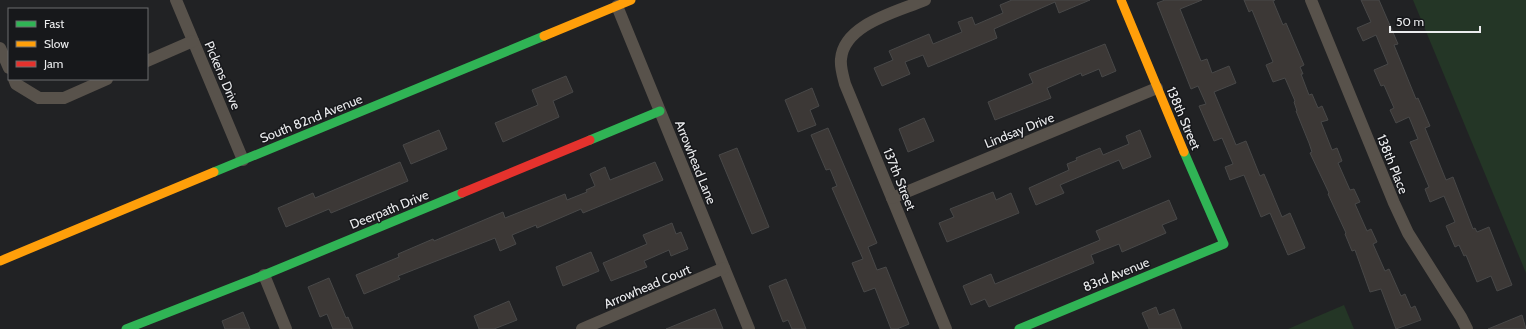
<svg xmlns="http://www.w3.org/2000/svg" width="1526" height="329" viewBox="0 0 1526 329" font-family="Cabin,sans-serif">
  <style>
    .green { fill: #243626 }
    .building { fill: #3c3836; stroke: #484848 }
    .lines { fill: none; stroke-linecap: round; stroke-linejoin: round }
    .street { stroke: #58524b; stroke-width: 12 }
    .fast { stroke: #30b455; stroke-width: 9 }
    .slow { stroke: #ff9f0a; stroke-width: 9 }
    .jam { stroke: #e5322d; stroke-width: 9 }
    .labels { text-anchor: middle; stroke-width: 3; stroke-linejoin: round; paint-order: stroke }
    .street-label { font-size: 13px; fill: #ebecee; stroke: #17181b }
  </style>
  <rect width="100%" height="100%" fill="#212224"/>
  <!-- green -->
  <g class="green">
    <path d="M1413,0H1526V273Z"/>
    <path d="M1344,305L1354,329H1288Z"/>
  </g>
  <!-- building -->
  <g class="building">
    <path d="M1012,0H1090L1059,13L1055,2L994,29L997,38L928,67L923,55L905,62L910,74L882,86L874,68L893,60L889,51L929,34L933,44L962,32L958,22L972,17L975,25L1003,13L1000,5Z"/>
    <path d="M1165,0H1202L1180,9L1201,61L1207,59L1212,73L1229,66L1236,83L1214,92L1236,145L1246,141L1260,176L1264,174L1282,217L1290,213L1305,248L1288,255L1270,213L1261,217L1244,175L1230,180L1225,167L1233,164L1222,138L1214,141L1199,106L1206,104L1198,86L1191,89L1157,3Z"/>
    <path d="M1244,0H1275L1273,1L1283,25L1286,23L1304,65L1300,67L1303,74H1301L1309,95L1312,94L1318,108L1322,106L1328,120L1321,122L1332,150L1337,148L1342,161L1338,163L1350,190L1354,189L1360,202L1355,204L1367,231L1371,229L1377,242L1373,244L1385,271L1389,269L1401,296L1405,294L1411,308L1415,306L1421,320L1396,329L1381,289L1370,292L1355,250L1352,251L1345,234L1346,233L1328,194L1329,193L1310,153L1312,152L1309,143L1296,111H1297L1294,102L1295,101L1285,78L1273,82L1266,65L1273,62L1252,10L1249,12Z"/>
    <path d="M1361,0H1379L1398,44L1394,45L1416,99L1418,98L1430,126L1425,128L1446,180L1453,177L1473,229L1475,228L1477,232L1489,227L1512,285L1497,291L1491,276L1477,282L1466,255L1464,256L1459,245L1455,247L1446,226L1455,222L1444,196L1430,202L1425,189L1429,187L1410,142L1418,139L1409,117L1396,123L1390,110L1394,108L1384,85L1381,86L1374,70L1388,64L1376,35L1363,41L1357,28L1371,22Z"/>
    <path d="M1105,44L1116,71L1102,77L1099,69L1082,76L1081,73L1047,88L1051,98L995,120L988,102L1033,83L1029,74Z"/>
    <path d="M566,76L573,92L553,101L559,117L503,142L495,123L538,105L532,90Z"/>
    <path d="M812,88L819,106L810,110L816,125L798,132L785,100Z"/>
    <path d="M924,118L934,141L908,152L899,129Z"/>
    <path d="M828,128L877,243L868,247L877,270L886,267L909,324L897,329H891L875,288L864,292L852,263L863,259L832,188L837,186L830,169L826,170L811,135Z"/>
    <path d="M439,130L447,149L411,164L403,145Z"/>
    <path d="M1140,130L1151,157L1123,169L1119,160L1060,185L1064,193L1036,205L1029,188L1069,170L1067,164L1077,160L1076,158L1100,148L1103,155L1129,144L1126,136Z"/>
    <path d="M737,148L769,227L752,234L719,155Z"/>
    <path d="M400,162L408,181L331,213L329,209L286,227L278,208L313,193L315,198Z"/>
    <path d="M655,162L663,180L583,213L581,209L537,228L536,225L512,235L516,244L500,251L495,238L398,276L400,279L364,294L356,275L399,257L398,254L433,239L434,241L503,212L505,218L565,194L567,200L587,192L586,190L595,186L590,174L605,167L610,180Z"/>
    <path d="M993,192L996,200L1011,193L1019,213L947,242L939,223L954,217L950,209Z"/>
    <path d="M1169,200L1177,219L1162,225L1166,233L1122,252L1119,244L1091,255L1094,263L989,307L985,299L971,305L963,286L991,274L995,284L1043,264L1100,240L1096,231Z"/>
    <path d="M672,223L676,234L681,232L688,249L671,256L669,250L644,261L647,267L611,281L603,263L647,244L643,235Z"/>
    <path d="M591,252L599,271L563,286L556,267Z"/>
    <path d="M329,278L346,318L348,317L353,329H333L327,314L320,317L308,287Z"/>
    <path d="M786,279L806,329H792L788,320L783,322L769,286Z"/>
    <path d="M509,301L517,320L494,329H479L474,316Z"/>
    <path d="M1156,307L1159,315L1174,309L1182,329H1149L1142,313Z"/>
    <path d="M715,309L723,329H666Z"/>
    <path d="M243,312L250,329H225L222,321Z"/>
    <path d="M1522,315L1526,329H1488Z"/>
  </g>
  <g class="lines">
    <!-- street -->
    <g class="street">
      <path d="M176,0L243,160"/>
      <path d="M925,0C897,12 844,24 841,59C840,67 843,76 845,84L946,329"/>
      <path d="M1311,0L1394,203L1408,233L1461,317L1467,329"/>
      <path d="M617,6L749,329"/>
      <path d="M0,48L9,68"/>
      <path d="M147,61L193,41"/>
      <path d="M14,79L16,84L39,98H64L107,79"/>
      <path d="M892,198L1157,88"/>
      <path d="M264,275L286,329"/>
      <path d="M582,329L724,268"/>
    </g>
    <!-- fast -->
    <g class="fast">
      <path d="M590,140L660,111"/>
      <path d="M214,172L544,36"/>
      <path d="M126,329L264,275L462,193"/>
      <path d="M1019,329L1224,244L1184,152"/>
    </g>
    <!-- slow -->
    <g class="slow">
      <path d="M1121,0L1184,152"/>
      <path d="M544,36L631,0"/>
      <path d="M0,261L214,172"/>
    </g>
    <!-- jam -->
    <path class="jam" d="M462,193L590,140"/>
  </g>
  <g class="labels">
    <!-- street labels -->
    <g class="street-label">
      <text transform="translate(223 75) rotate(67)" y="5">Pickens Drive</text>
      <text transform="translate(311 118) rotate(-22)" y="5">South 82nd Avenue</text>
      <text transform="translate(1184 118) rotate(67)" y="5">138th Street</text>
      <text transform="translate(1019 130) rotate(-22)" y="5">Lindsay Drive</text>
      <text transform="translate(696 162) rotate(68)" y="5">Arrowhead Lane</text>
      <text transform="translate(1393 164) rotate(68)" y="5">138th Place</text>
      <text transform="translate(900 179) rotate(68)" y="5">137th Street</text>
      <text transform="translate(389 209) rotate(-22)" y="5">Deerpath Drive</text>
      <text transform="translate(1116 274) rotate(-22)" y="5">83rd Avenue</text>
      <text transform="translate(647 286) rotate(-23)" y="5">Arrowhead Court</text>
    </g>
  </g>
  <!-- legend -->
  <rect x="8" y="8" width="140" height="72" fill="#17181b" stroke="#6c6d6f"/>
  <rect x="16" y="21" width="20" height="6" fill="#30b455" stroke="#6c6d6f"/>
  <text x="44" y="28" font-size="12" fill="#ebecee">Fast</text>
  <rect x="16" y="41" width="20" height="6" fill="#ff9f0a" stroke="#6c6d6f"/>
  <text x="44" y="48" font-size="12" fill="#ebecee">Slow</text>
  <rect x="16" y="61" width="20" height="6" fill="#e5322d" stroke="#6c6d6f"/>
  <text x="44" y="68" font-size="12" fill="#ebecee">Jam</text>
  <!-- scale -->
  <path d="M1390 26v6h90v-6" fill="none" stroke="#ebecee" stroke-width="2"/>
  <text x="1396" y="26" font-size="12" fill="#ebecee" stroke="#17181b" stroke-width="3" paint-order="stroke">50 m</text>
</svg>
